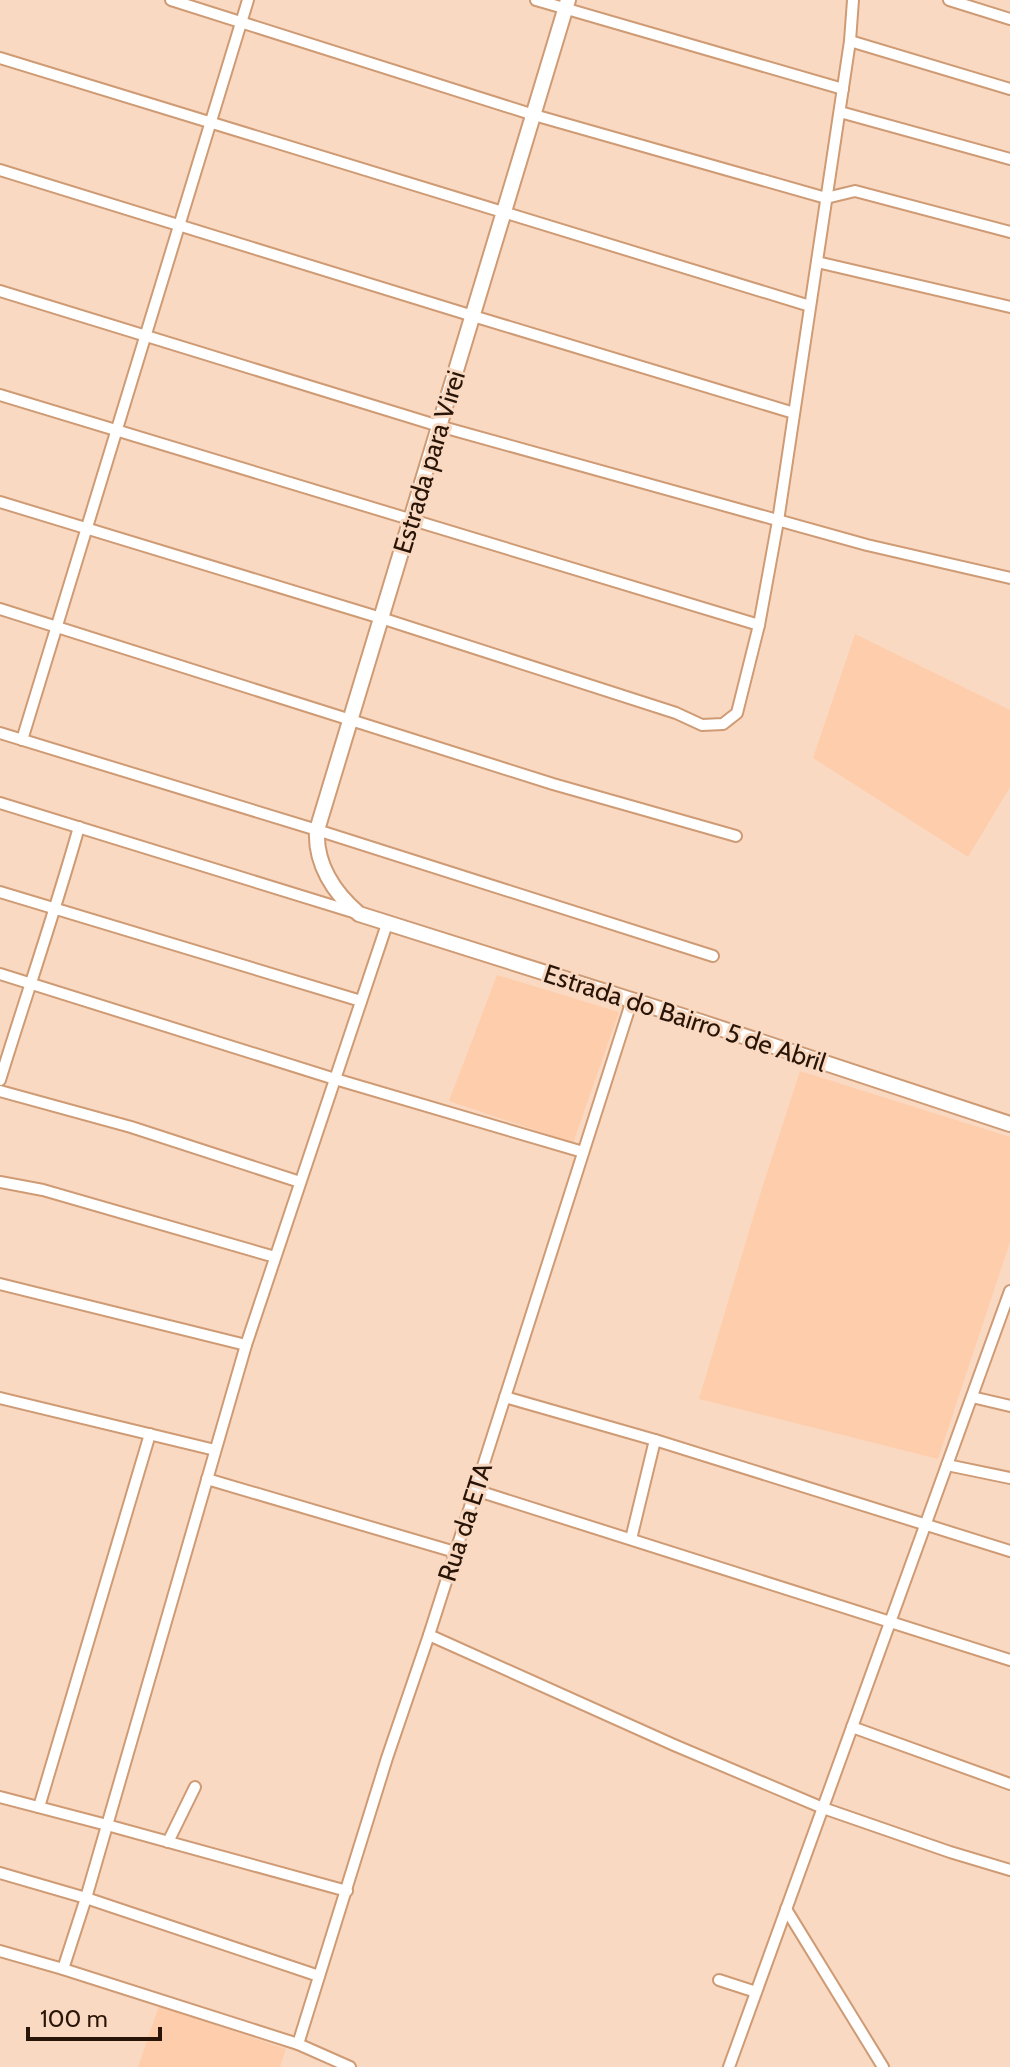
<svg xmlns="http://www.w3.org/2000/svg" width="1010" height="2067" viewBox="0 0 1010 2067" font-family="Cabin,sans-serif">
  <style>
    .built { fill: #fecdab }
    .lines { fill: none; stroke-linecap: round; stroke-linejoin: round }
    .street-casing { stroke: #ce9b75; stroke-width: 14 }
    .secondary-casing { stroke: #ce9b75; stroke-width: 18 }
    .street { stroke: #fff; stroke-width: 10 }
    .secondary { stroke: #fff; stroke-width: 14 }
    .labels { text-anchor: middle; stroke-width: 6; stroke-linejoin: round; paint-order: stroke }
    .street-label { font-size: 26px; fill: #291507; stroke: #fad9c2 }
  </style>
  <rect width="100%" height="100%" fill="#fad9c2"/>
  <!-- built -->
  <g class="built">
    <path d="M855,634L1010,710V787L968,857L813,758Z"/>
    <path d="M497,975L619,1012L573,1143L449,1101Z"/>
    <path d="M800,1071L1010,1137V1242L938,1459L699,1399L758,1201Z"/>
    <path d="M159,2006L286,2049L280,2067H138Z"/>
  </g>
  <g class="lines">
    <defs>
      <g id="street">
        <path d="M171,0L534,115L826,198L855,191L1010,232"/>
        <path d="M536,0L843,89"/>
        <path d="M949,0L1010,19"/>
        <path d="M850,41L1010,89"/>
        <path d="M0,58L810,306"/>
        <path d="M840,112L1010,159"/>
        <path d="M0,170L473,316L794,413"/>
        <path d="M817,262L1010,307"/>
        <path d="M0,291L439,426L867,545L1010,578"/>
        <path d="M0,395L759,625"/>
        <path d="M0,502L381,618L676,713L702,725L723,724L737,713L759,625L778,521L850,41L853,0"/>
        <path d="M0,609L553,784L736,836"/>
        <path d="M0,733L317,830L713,956"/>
        <path d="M22,740L248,0"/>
        <path d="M0,803L353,912"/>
        <path d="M0,892L361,1001"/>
        <path d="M0,974L335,1079L583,1152"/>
        <path d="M0,1080C26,996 55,912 79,827"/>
        <path d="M0,1091L131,1127L300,1182"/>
        <path d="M0,1182L43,1190L275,1257"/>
        <path d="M0,1284L246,1345"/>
        <path d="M505,1397L655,1440L1010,1551"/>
        <path d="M972,1397L1010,1406"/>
        <path d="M0,1398L215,1450"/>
        <path d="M947,1465L1010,1478"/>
        <path d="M207,1479L455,1552"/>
        <path d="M475,1490L1010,1660"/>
        <path d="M631,1539L655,1440"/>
        <path d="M429,1635L674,1745L823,1808L950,1852L1010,1870"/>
        <path d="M852,1727L1010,1784"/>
        <path d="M0,1797L107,1825L347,1891"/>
        <path d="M39,1807L150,1434"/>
        <path d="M168,1842L195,1787"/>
        <path d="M0,1873L86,1898L319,1976"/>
        <path d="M786,1909L883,2067"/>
        <path d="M0,1951L63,1969L298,2044L350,2067"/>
        <path d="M63,1969L86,1898L246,1345L387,924"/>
        <path d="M719,1980L756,1992"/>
        <path d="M298,2044L387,1758L429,1635L632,1000"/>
        <path d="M729,2067L1010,1291"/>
      </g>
      <path id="secondary" d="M568,0L317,830C315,864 334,893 359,914L701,1022L1010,1124"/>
    </defs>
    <!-- street casing -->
    <use href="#street" class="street-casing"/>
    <!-- secondary casing -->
    <use href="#secondary" class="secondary-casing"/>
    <!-- street -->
    <use href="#street" class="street"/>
    <!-- secondary -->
    <use href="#secondary" class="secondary"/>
  </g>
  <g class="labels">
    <!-- street labels -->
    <g class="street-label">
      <text transform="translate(429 462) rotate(-73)" y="9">Estrada para Virei</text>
      <text transform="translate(685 1018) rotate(18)" y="9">Estrada do Bairro 5 de Abril</text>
      <text transform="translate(465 1522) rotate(-72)" y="9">Rua da ETA</text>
    </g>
  </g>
  <!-- scale -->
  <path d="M28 2027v12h132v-12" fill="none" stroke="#291507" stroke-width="4"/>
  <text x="40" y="2027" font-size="24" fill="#291507" stroke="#fad9c2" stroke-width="6" paint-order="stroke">100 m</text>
</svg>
